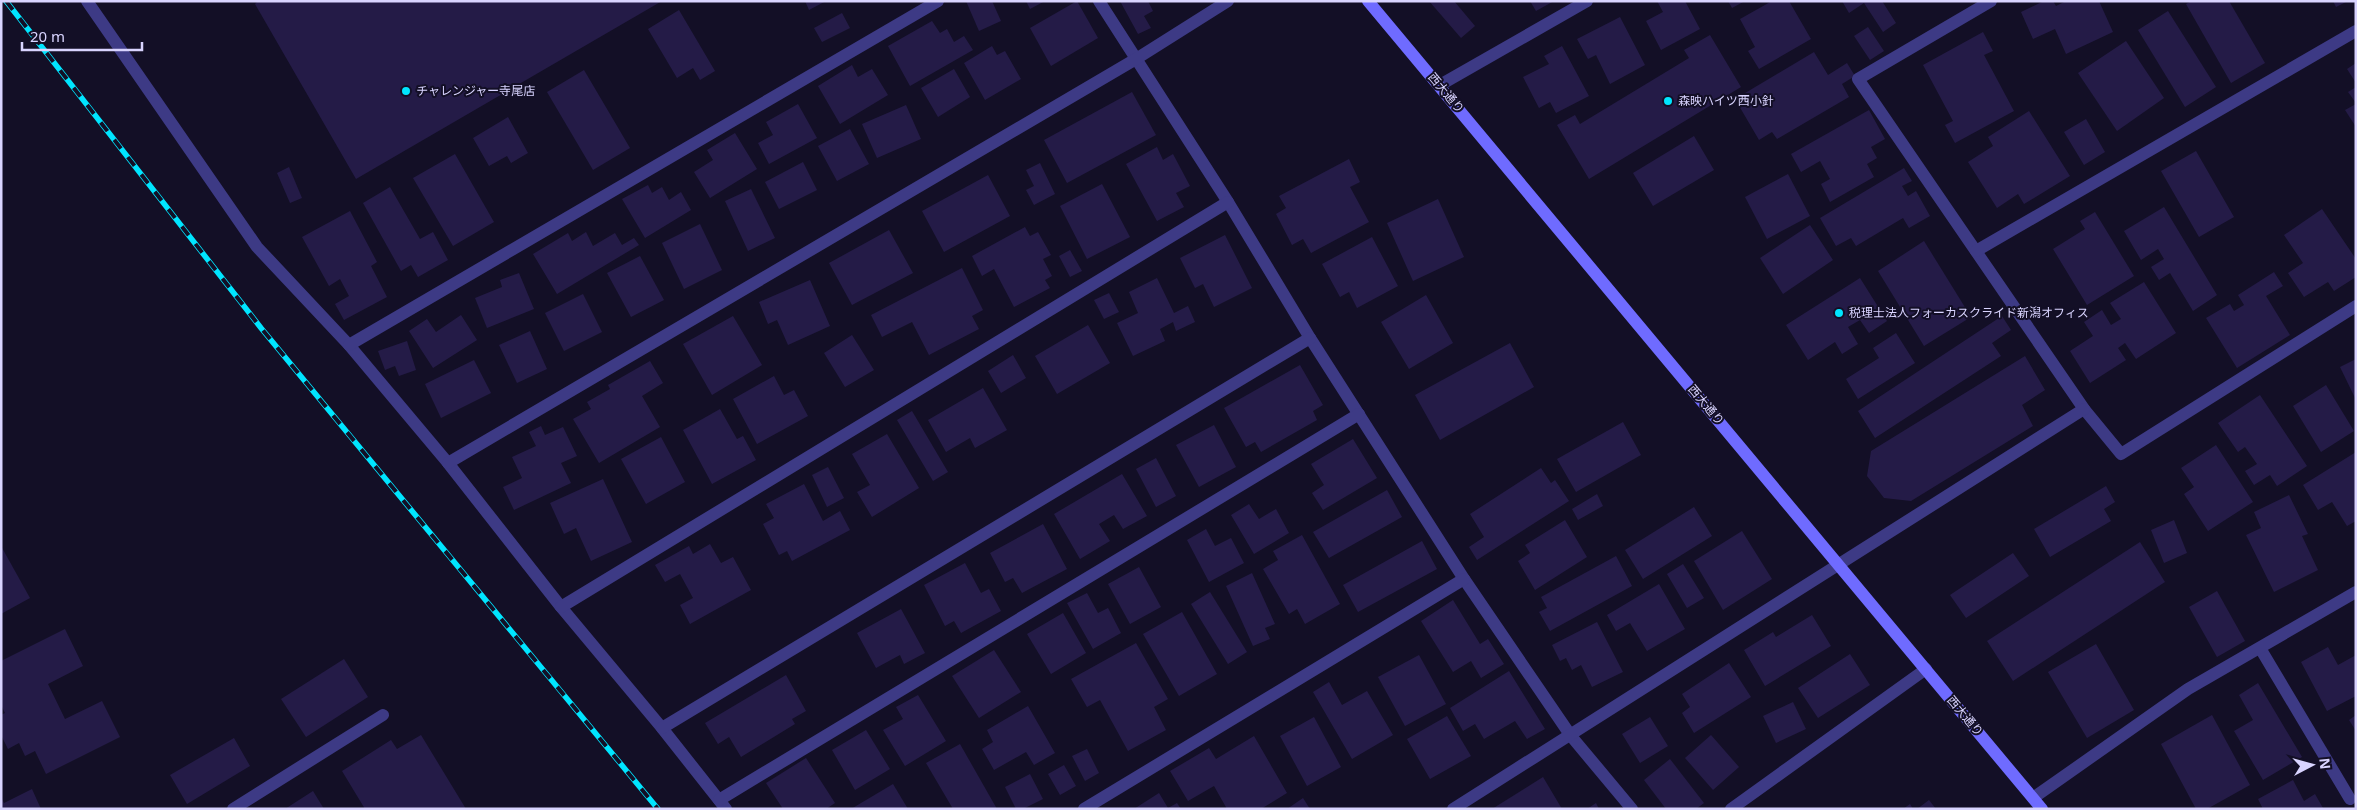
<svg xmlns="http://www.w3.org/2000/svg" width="2357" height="810" viewBox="0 0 2357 810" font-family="'Noto Sans','Noto Sans JP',sans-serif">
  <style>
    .building { fill: #241b47 }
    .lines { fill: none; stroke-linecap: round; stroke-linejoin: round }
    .street { stroke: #3d3a85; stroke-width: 12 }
    .secondary { stroke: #6f6bff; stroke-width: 12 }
    .rail-casing { stroke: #00e5ff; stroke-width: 5.5 }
    .rail { stroke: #130f26; stroke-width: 4; stroke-dasharray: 11; stroke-linecap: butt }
    .poi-dot { fill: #00e5ff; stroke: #130f26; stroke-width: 2 }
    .labels { text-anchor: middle; stroke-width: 4; stroke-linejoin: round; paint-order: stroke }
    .poi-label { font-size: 12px; fill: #d9d4ff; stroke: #130f26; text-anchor: start }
    .street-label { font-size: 12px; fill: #d9d4ff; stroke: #130f26 }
  </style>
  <rect width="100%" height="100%" fill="#130f26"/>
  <!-- building -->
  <g class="building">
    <path d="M258,1H662L356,179L255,4Z"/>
    <path d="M805,1H826L809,10Z"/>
    <path d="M966,1H992L1001,21L979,31Z"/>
    <path d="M1026,1H1045L1030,9Z"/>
    <path d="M1077,1L1098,38L1051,66L1030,28Z"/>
    <path d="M1120,1H1148L1153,11L1144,16L1151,28L1138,34Z"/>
    <path d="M1429,1H1454L1475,26L1461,38Z"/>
    <path d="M1530,1H1554L1536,11Z"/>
    <path d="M1657,1H1685L1700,29L1661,50L1646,21L1663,12Z"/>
    <path d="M1728,1H1745L1732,8Z"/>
    <path d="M1772,1H1789L1811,39L1759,69L1748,51L1755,47L1740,19Z"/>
    <path d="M1842,1H1882L1896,23L1883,32L1864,3L1849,13Z"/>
    <path d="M2044,1H2053L2056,6L2066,1H2099L2113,32L2066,54L2055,29L2033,39L2021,12Z"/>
    <path d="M2192,1H2229L2265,63L2231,83L2186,4Z"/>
    <path d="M2333,1H2348L2336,7Z"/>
    <path d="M679,10L715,71L700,80L693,68L677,78L648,29Z"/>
    <path d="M2168,11L2216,87L2185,107L2138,30Z"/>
    <path d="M842,13L850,28L822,42L814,28Z"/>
    <path d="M1620,17L1645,65L1610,84L1596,55L1588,59L1577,39Z"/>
    <path d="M932,21L940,33L947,29L954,42L964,36L973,50L910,86L888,46Z"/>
    <path d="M1868,27L1884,51L1870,60L1854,36Z"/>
    <path d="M1983,32L1993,51L1984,55L2014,111L1955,143L1945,125L1953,121L1923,65Z"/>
    <path d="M1710,35L1741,87L1589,179L1557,125L1575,115L1580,124L1689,58L1684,50Z"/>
    <path d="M2126,41L2164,98L2117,131L2078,73Z"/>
    <path d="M992,46L997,55L1005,51L1021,79L985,100L964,63Z"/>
    <path d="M1562,46L1589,96L1556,113L1550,102L1539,108L1523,77L1549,64L1544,56Z"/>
    <path d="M1814,52L1828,75L1847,63L1855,76L1842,84L1849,97L1777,139L1772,132L1759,140L1735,99Z"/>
    <path d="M2356,63V83L2347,69Z"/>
    <path d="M852,65L858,77L872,69L888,95L840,124L818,86Z"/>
    <path d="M954,69L970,97L938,117L921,88Z"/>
    <path d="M584,70L630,148L593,170L547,92Z"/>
    <path d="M2356,87V103L2348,92Z"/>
    <path d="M1132,92L1156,135L1067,183L1044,140Z"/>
    <path d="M798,104L817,138L769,164L758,143L773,135L766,122Z"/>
    <path d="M2356,104V127L2345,110Z"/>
    <path d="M906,105L921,139L877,158L862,124Z"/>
    <path d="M1869,110L1885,139L1871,147L1877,158L1867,164L1874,177L1830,202L1821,184L1830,179L1820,161L1801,172L1791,154Z"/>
    <path d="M2029,111L2070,176L2024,204L2018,194L1997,208L1968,162L1993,146L1988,137Z"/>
    <path d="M508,117L528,153L511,163L507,156L489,166L473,138Z"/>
    <path d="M2086,119L2105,152L2084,165L2064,132Z"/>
    <path d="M850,129L869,164L837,181L818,146Z"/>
    <path d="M735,133L757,169L710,198L694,172L713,160L707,150Z"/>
    <path d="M1694,136L1714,170L1653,206L1633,173Z"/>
    <path d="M1157,147L1163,160L1173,154L1190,186L1176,193L1184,207L1157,221L1126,164Z"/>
    <path d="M2196,151L2234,217L2199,237L2161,171Z"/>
    <path d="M455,154L494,222L453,246L413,178Z"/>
    <path d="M1349,159L1360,182L1350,187L1369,222L1311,253L1303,239L1292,245L1276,214L1286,208L1279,196Z"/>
    <path d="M803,162L817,190L779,209L765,182Z"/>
    <path d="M1040,163L1055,194L1034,205L1026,190L1034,186L1026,170Z"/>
    <path d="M289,167L302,198L290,203L277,173Z"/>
    <path d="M1904,168L1912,181L1902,186L1908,196L1916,191L1930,216L1909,228L1903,218L1856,246L1851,238L1836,246L1820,218Z"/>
    <path d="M1788,174L1810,216L1767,239L1745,197Z"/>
    <path d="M988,175L1010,216L944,252L922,211Z"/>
    <path d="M1102,184L1130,237L1087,259L1060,206Z"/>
    <path d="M648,185L652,193L662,187L669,200L681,192L691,210L645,238L622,199Z"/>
    <path d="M390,187L420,239L433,232L448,260L418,277L411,265L401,271L363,203Z"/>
    <path d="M751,189L775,238L748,251L725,201Z"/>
    <path d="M1438,199L1464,257L1413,281L1387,223Z"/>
    <path d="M2164,207L2217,295L2193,311L2170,273L2159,280L2151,267L2164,259L2158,249L2141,260L2124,231Z"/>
    <path d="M2322,209L2356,259V277L2334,291L2328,282L2304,297L2288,273L2303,263L2284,235Z"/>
    <path d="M350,211L377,262L371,266L387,297L344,320L335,304L349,296L340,279L329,286L302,237Z"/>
    <path d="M2095,212L2134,276L2087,305L2053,249L2085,229L2080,221Z"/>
    <path d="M700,224L722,270L684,289L662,243Z"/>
    <path d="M1810,225L1833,260L1783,294L1760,258Z"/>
    <path d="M1025,227L1030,236L1038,232L1051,255L1043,259L1052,276L1045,280L1050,288L1014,307L994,269L982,276L972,256Z"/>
    <path d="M889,230L913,273L852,305L829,263Z"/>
    <path d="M586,232L593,246L615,233L622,245L634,238L639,245L557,294L533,254L568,233L572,241Z"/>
    <path d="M1225,235L1252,288L1214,307L1203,284L1195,288L1180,258Z"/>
    <path d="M1372,237L1398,286L1357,308L1349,292L1340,297L1322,264Z"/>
    <path d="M1924,241L1971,317L1924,346L1878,271Z"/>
    <path d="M1070,250L1082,271L1070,277L1059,256Z"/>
    <path d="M640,256L664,300L631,317L607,273Z"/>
    <path d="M962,268L983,310L972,316L979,329L929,355L912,322L882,337L871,315Z"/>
    <path d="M2274,272L2283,286L2266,296L2290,335L2237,368L2206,318L2230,304L2234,311L2244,305L2238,295Z"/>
    <path d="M519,273L534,309L487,328L475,298L502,287L500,280Z"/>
    <path d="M1157,278L1174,313L1188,306L1195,322L1176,331L1173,322L1160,329L1165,341L1133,356L1117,323L1138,313L1129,292Z"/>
    <path d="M1860,278L1887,321L1869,333L1860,320L1848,327L1858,344L1842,354L1835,342L1808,360L1786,325Z"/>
    <path d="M810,280L830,326L788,345L777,320L768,324L759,302Z"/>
    <path d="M2144,282L2176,333L2136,359L2125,343L2118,348L2126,360L2090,383L2070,351L2093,336L2084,322L2102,310L2111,325L2121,319L2110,303Z"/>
    <path d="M1109,293L1119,312L1104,319L1094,300Z"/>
    <path d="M583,294L602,332L564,351L545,313Z"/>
    <path d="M1426,295L1453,343L1409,369L1381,322Z"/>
    <path d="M461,315L477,340L433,368L409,331L427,319L436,332Z"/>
    <path d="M733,316L762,365L712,395L683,344Z"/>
    <path d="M2002,316L2011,330L1992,343L2001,356L1875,438L1858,411Z"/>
    <path d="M1088,325L1110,363L1057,394L1035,356Z"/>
    <path d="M530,331L547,369L517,383L499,345Z"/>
    <path d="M1896,333L1915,363L1858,399L1846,379L1879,358L1873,348Z"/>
    <path d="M852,335L874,370L845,387L824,353Z"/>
    <path d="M407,341L416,370L399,376L395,366L385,370L378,351Z"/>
    <path d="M1510,343L1534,387L1440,440L1415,395Z"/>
    <path d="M1013,355L1026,378L1001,393L988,371Z"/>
    <path d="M2025,356L2045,390L2022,405L2033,426L1911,501L1884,498L1867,476L1871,451Z"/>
    <path d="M2356,359V400L2340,367Z"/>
    <path d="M474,360L491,393L441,418L425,384Z"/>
    <path d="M650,361L663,383L642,396L660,427L599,463L573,419L591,409L587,402L610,389L608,385Z"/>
    <path d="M1300,365L1323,405L1313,411L1317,420L1261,452L1255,442L1246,447L1224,408Z"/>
    <path d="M774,376L784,395L794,390L808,416L757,444L733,399Z"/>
    <path d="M2326,385L2354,431L2321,452L2293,406Z"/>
    <path d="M983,388L1007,430L975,448L970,438L946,452L928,420Z"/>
    <path d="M2260,395L2307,466L2277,486L2270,475L2254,485L2245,471L2257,464L2245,447L2238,452L2218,423Z"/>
    <path d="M720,409L737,439L743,436L756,460L712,484L683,430Z"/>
    <path d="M912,411L948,472L933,481L897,420Z"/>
    <path d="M1623,422L1641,455L1576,492L1557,459Z"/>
    <path d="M1214,425L1236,467L1199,487L1176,445Z"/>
    <path d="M541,426L545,435L563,427L577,456L561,463L571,483L514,510L503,487L522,478L512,457L536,446L529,432Z"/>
    <path d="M887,434L919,488L872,517L857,492L870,485L852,454Z"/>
    <path d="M661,437L685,482L646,504L621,459Z"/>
    <path d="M1353,439L1377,478L1323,510L1312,493L1324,485L1311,464Z"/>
    <path d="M2216,445L2253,502L2208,531L2184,494L2194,487L2181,468Z"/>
    <path d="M2356,452V521L2347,526L2332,502L2318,510L2303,485Z"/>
    <path d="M1156,458L1176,496L1156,507L1136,469Z"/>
    <path d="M828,467L844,498L827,507L812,475Z"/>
    <path d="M1541,468L1551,483L1555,480L1569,501L1477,560L1469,547L1484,537L1470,514Z"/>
    <path d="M1122,474L1147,516L1123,529L1114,515L1099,524L1110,541L1080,559L1054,514Z"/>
    <path d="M603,479L632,542L591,561L576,528L564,534L550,503Z"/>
    <path d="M804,484L823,521L840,511L850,530L792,561L787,551L779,555L763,524L774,518L766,504Z"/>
    <path d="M2106,486L2115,502L2104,509L2111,521L2050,557L2034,529Z"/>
    <path d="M1387,490L1402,517L1329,558L1313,532Z"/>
    <path d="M1597,494L1603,506L1578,520L1572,509Z"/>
    <path d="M2289,495L2308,534L2302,536L2318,570L2274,592L2246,535L2261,528L2254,512Z"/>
    <path d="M1249,504L1259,519L1276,509L1289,533L1254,554L1231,515Z"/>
    <path d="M1694,507L1712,536L1643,579L1625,550Z"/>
    <path d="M1565,520L1587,557L1535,590L1518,561L1530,553L1525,545Z"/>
    <path d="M2174,520L2187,553L2164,563L2151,530Z"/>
    <path d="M1043,524L1067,569L1022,593L1013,578L1005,582L990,553Z"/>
    <path d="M1206,529L1215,546L1231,538L1244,563L1209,582L1187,540Z"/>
    <path d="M1742,531L1772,579L1723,610L1694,561Z"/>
    <path d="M1302,535L1340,604L1305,624L1297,609L1289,614L1263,569L1278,560L1273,551Z"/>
    <path d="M1422,541L1437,569L1358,612L1343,585Z"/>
    <path d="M2140,542L2165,582L2013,681L1987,641Z"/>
    <path d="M710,544L721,563L733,557L751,590L690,624L680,605L693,598L680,574L665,582L655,565L689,546L693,554Z"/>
    <path d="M1,546L30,598L1,614Z"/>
    <path d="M2013,553L2029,576L1966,618L1950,595Z"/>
    <path d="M1616,556L1632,586L1550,631L1539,612L1547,608L1541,597Z"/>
    <path d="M965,563L981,593L989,589L1001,611L961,633L954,621L945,626L924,585Z"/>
    <path d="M1683,564L1704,598L1687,608L1667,574Z"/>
    <path d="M1139,567L1161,607L1130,624L1108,584Z"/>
    <path d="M1252,573L1275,624L1265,628L1270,639L1253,646L1226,586Z"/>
    <path d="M1659,584L1685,629L1647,651L1630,623L1616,631L1607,615Z"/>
    <path d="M2217,591L2245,641L2217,657L2189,607Z"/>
    <path d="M1210,592L1247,652L1228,664L1191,604Z"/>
    <path d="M1087,593L1098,613L1108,608L1121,633L1093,649L1067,603Z"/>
    <path d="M1453,600L1480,644L1488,639L1504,664L1481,678L1471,661L1453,672L1421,621Z"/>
    <path d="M901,609L925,653L904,664L900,655L876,668L857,633Z"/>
    <path d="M1182,612L1217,674L1179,696L1143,634Z"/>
    <path d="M1063,613L1086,653L1051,674L1027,634Z"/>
    <path d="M1812,615L1831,646L1765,686L1744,650L1773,632L1776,637Z"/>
    <path d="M1597,622L1623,672L1592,687L1581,665L1572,670L1566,658L1560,661L1552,645Z"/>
    <path d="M65,629L83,666L48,684L65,719L102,701L120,737L46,774L35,751L25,756L19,743L8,749L1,735V715L5,713L1,705V661Z"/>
    <path d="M1136,643L1168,699L1154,707L1166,730L1128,751L1100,700L1087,707L1071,679Z"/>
    <path d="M2096,644L2134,710L2087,738L2048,672Z"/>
    <path d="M2328,647L2338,665L2356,655V696L2327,711L2301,662Z"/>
    <path d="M994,650L1021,692L979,718L952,676Z"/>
    <path d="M1850,654L1870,685L1818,718L1798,688Z"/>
    <path d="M1419,655L1446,704L1405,726L1378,677Z"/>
    <path d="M344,659L368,697L306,737L281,699Z"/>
    <path d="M1729,663L1751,697L1694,733L1682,713L1690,707L1682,694Z"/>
    <path d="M1509,671L1545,729L1527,739L1515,721L1484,739L1475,724L1463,731L1450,708Z"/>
    <path d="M786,675L806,711L792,719L795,724L741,757L729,737L718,744L705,723Z"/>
    <path d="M1329,682L1342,705L1367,691L1393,735L1352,759L1313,692Z"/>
    <path d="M2258,683L2302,757L2263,780L2234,731L2253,720L2239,695Z"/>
    <path d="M918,695L946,741L905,766L883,730L903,719L896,707Z"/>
    <path d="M1793,702L1806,729L1776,743L1763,716Z"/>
    <path d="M1028,706L1055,753L1034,765L1026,752L994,770L982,749L993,742L987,730Z"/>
    <path d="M2212,715L2250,785L2207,809H2196L2161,744Z"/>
    <path d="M2356,715V731L2349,720Z"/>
    <path d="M1447,716L1471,756L1430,779L1407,739Z"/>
    <path d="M1314,717L1341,767L1307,786L1280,736Z"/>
    <path d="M1650,717L1668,746L1640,763L1622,734Z"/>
    <path d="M866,730L890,769L855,790L832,750Z"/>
    <path d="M421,735L466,809H365L342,771L391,740L397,749Z"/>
    <path d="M1711,735L1739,767L1713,790L1685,758Z"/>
    <path d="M1254,736L1287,793L1261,809H1227L1214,786L1188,801L1170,771L1209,748L1216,759Z"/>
    <path d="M234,738L250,766L187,804L170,775Z"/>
    <path d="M960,744L997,809H953L926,763Z"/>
    <path d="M1087,749L1099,773L1085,781L1072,756Z"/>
    <path d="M806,758L835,803L826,809H783L766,783Z"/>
    <path d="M1670,759L1704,803L1696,809H1666L1644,780Z"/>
    <path d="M1064,765L1076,786L1060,795L1048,774Z"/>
    <path d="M1030,774L1043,799L1023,809H1016L1005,787Z"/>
    <path d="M1543,777L1562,809H1492Z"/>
    <path d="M2293,780L2304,801L2315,794L2323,808L2263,809L2258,799Z"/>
    <path d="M893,784L908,809H851Z"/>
    <path d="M32,789L41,809H1V797L4,803Z"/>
    <path d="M313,791L324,809H285Z"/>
    <path d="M1159,793L1168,808L1177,803L1181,809H1134Z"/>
    <path d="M1303,798L1310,809H1287Z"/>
    <path d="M1929,800L1936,809H1917Z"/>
    <path d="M1596,803L1599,809H1587Z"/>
    <path d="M1910,804L1913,809H1903Z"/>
  </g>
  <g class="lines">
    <!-- street -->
    <g class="street">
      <path d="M87,1L257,247L349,345L448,463L561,607L662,728L726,809"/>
      <path d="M1099,1L1228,202L1310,338L1464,579L1571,736L1632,809"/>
      <path d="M1991,1L1858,79L2084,409L2121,454L2356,306"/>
      <path d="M1440,85L1587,1"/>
      <path d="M1976,251L2356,31"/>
      <path d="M349,345L938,1"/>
      <path d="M448,463L1136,59L1228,1"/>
      <path d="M561,607L1228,202"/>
      <path d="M2260,648L2350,799"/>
      <path d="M662,728L1310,338"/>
      <path d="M2033,798L2188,689L2356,592"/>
      <path d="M719,800L1359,414"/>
      <path d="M233,809L383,715"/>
      <path d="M1084,809L1464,579"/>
      <path d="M1453,809L2084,409"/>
      <path d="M1731,809L1926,669"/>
    </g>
    <!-- secondary -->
    <path class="secondary" d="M1368,1L2042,809"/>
    <defs>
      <path id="rail" d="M6,1L261,328L658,809"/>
    </defs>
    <!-- rail casing -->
    <use href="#rail" class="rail-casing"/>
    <!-- rail -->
    <use href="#rail" class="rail"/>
  </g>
  <!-- markers -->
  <g class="poi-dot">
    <circle cx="406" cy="91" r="5"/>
    <circle cx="1668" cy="101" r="5"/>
    <circle cx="1839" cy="313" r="5"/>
  </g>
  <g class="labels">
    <!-- poi labels -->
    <g class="poi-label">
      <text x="416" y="95">チャレンジャー寺尾店</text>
      <text x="1678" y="105">森映ハイツ西小針</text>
      <text x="1849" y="317">税理士法人フォーカスクライド新潟オフィス</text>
    </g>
    <!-- street labels -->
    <g class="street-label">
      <text transform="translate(1446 93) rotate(50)" y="4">西大通り</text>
      <text transform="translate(1706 405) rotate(50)" y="4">西大通り</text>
      <text transform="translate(1965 716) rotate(50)" y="4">西大通り</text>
    </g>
  </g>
  <!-- border -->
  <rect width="2357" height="810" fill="none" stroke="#d9d4ff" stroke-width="5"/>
  <!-- north arrow -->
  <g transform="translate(2312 765) rotate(84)" stroke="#130f26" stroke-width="4" paint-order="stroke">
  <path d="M0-4L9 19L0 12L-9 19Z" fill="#d9d4ff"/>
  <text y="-8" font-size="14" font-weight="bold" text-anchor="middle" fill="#d9d4ff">N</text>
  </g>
  <!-- scale -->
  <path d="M22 42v8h120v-8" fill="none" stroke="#d9d4ff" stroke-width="2.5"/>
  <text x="30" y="42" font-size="15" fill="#d9d4ff" stroke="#130f26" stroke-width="4" paint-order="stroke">20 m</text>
</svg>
